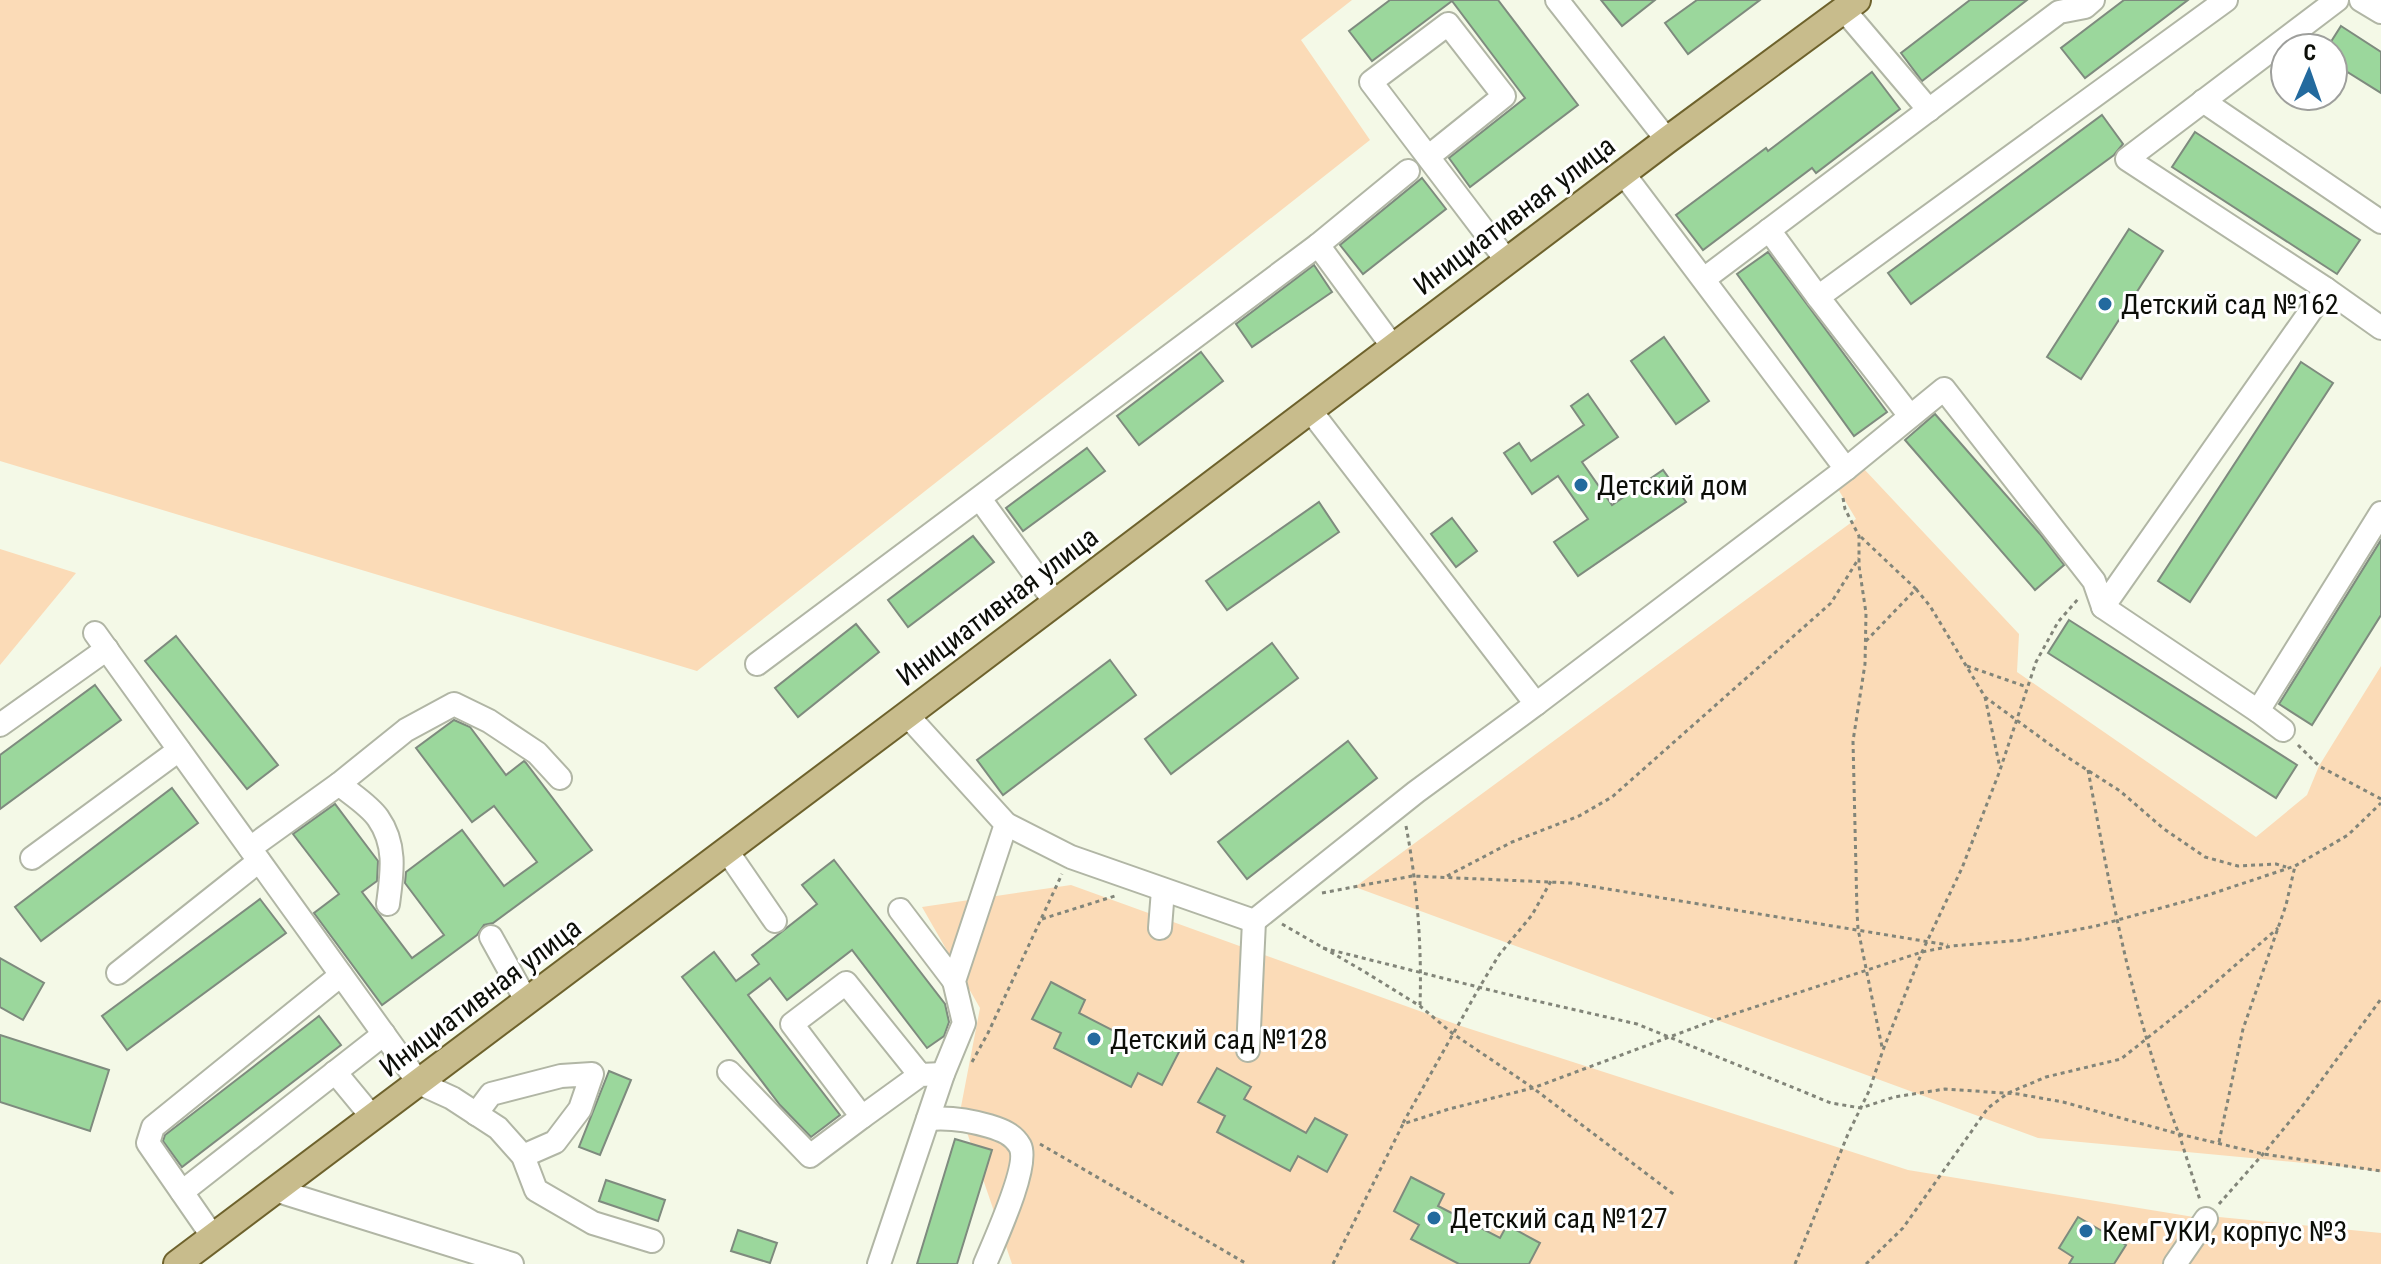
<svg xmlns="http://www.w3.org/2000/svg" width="2381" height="1264" viewBox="0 0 2381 1264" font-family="'Roboto Condensed',sans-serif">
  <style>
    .green { fill: #fbdbb7 }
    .building { fill: #9bd79c; stroke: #7e8b7e; stroke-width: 2 }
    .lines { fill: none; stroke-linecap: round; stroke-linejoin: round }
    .minor-casing { stroke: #b1b6a5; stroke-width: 26 }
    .major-casing { stroke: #6e622c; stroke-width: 30 }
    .path { stroke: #828579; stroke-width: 3; stroke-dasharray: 4 4; stroke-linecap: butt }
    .minor { stroke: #fff; stroke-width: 22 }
    .major { stroke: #c8bc8c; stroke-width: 26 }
    .poi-dot { fill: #236a9e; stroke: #fff; stroke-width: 3 }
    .labels { text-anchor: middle; stroke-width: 6; stroke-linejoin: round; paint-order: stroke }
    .street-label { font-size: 28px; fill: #0c0e08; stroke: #fff }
    .poi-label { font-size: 28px; fill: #0c0e08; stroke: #fff; text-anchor: start }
  </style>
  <rect width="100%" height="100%" fill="#f4f9e7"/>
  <!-- green -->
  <g class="green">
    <path d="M0,0H1352L1301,40L1370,140L697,671L0,461Z"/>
    <path d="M1864,469L2019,634L2017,672L2256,837L2307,795L2319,766L2381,666V1172L2346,1167L2038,1138L1355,887L1856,519L1838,489Z"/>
    <path d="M0,549L76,573L0,665Z"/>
    <path d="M1071,885L1461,1026L1908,1170L2206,1219L2219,1217L2381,1233V1264H1012L960,1112L980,1008L922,907Z"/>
  </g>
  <!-- building -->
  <g class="building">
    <path d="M1390,0H1498L1578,105L1470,187L1449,158L1525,98L1452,1L1372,61L1349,31Z"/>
    <path d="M1601,0H1655L1622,26Z"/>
    <path d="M1697,0H1760L1688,54L1665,23Z"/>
    <path d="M1970,0H2027L1922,81L1901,53Z"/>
    <path d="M2124,0H2188L2085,78L2061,48Z"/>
    <path d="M2341,26L2381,52V93L2333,63V48H2327Z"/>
    <path d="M1872,72L1900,109L1816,173L1812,168L1703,250L1676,215L1766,148L1768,151Z"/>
    <path d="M2102,115L2123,144L2114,155L1911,304L1888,273Z"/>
    <path d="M2195,132L2360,240L2337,274L2172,167Z"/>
    <path d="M1422,178L1446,209L1363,274L1340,245Z"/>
    <path d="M2129,229L2163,251L2081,379L2047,357Z"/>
    <path d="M1768,252L1887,412L1854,436L1737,274Z"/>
    <path d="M1314,265L1332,292L1252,347L1236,324Z"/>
    <path d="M1664,337L1709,401L1676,424L1631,361Z"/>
    <path d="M1201,352L1223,381L1139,445L1117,416Z"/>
    <path d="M2301,362L2333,383L2190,602L2158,581Z"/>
    <path d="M1588,394L1618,437L1582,462L1612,505L1663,470L1686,502L1578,576L1554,542L1588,519L1558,476L1532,494L1504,453L1519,443L1531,461L1584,425L1571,406Z"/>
    <path d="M1935,414L2040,534L2064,565L2035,590L1905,440Z"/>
    <path d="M1087,448L1105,471L1023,531L1006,508Z"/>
    <path d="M1319,502L1339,532L1227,610L1206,581Z"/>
    <path d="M1452,518L1477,551L1456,567L1431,534Z"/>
    <path d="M973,536L994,562L908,627L888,600Z"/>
    <path d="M2381,540V615L2312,725L2279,704Z"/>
    <path d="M2069,620L2297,765L2276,798L2048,653Z"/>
    <path d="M856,624L879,652L798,717L775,688Z"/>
    <path d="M176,636L278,765L247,789L145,661Z"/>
    <path d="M1272,643L1298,678L1171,774L1145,739Z"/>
    <path d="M1110,660L1136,695L1003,795L977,760Z"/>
    <path d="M95,685L121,720L0,809V755Z"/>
    <path d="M454,720L470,727L506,775L524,761L526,763L592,850L493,923L484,925L477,935L382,1005L314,913L339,894L293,834L335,804L378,861L377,881L362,892L412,958L444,935L405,883L406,872L462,830L504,886L537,862L494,806L472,822L416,748Z"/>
    <path d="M1348,741L1377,778L1247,879L1218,842Z"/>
    <path d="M172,788L198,823L41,941L15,907Z"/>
    <path d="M834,860L945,1004L949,1022L944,1036L927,1048L852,950L787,1000L770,978L748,995L840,1115L811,1137L780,1105L682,977L714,952L736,981L759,964L752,955L817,904L802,885Z"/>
    <path d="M260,899L286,933L127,1050L102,1016Z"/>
    <path d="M0,958L44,983L23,1020L0,1007Z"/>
    <path d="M1051,982L1085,1000L1079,1013L1141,1045L1147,1033L1180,1050L1162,1085L1138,1073L1131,1087L1054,1048L1061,1033L1032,1019Z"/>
    <path d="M319,1016L341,1045L182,1167L163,1141L165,1135Z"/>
    <path d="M0,1035L109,1070L90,1131L0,1102Z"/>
    <path d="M1217,1068L1251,1087L1244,1099L1306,1133L1315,1118L1347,1135L1327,1172L1298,1156L1290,1171L1217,1132L1225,1116L1198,1102Z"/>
    <path d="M609,1071L631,1080L600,1155L579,1147Z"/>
    <path d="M955,1139L992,1150L957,1264H917Z"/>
    <path d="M1411,1177L1444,1194L1438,1206L1500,1238L1507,1225L1540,1243L1529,1264H1459L1411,1239L1419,1225L1394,1211Z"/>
    <path d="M606,1180L665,1200L658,1221L599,1201Z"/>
    <path d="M2078,1217L2126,1245L2114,1264H2069L2073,1257L2059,1248Z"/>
    <path d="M738,1230L777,1243L770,1263L731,1251Z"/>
  </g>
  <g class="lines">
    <defs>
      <g id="minor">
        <path d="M1557,0L1667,140"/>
        <path d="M2361,0L2381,12"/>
        <path d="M1844,10L1929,110"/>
        <path d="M2203,101L2381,222"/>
        <path d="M1428,157L1371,82L1448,24L1504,96L1428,157L1507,261"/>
        <path d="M1769,230L1818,297"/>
        <path d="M1704,279L2059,12L2085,7L2093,0"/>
        <path d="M2326,289L2381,328"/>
        <path d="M1393,347L1318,245L1408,171"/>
        <path d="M1910,416L1818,297L2226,0"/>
        <path d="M1846,469L1944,389L2094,581L2103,607L2326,289L2127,159L2337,0"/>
        <path d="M980,499L1055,602"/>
        <path d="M2103,607L2258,711L2381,513"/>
        <path d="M95,633L419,1083L452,1098L498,1128L523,1156L536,1190L593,1223L652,1241"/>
        <path d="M757,664L1318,245"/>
        <path d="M1536,704L1846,469L1623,173"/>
        <path d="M2258,711L2283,730"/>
        <path d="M0,725L107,649"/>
        <path d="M339,784L406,730L454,704L489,721L537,753L560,778"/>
        <path d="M1006,824L1071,857L1254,921L1416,792L1536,704L1310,410"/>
        <path d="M250,848L339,784C351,794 369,805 378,818C397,845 392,874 388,904"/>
        <path d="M727,851L775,921"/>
        <path d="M32,858L179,750"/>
        <path d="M900,910L954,981"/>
        <path d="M1160,928L1163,890"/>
        <path d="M491,937L527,1002"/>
        <path d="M118,973L259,861"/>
        <path d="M1248,1050L1254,921"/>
        <path d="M335,1072L373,1118"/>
        <path d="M729,1072L810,1156L862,1117"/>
        <path d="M920,1075L862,1117L792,1024L846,983L920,1075L943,1074"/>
        <path d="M476,1114L491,1094L561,1076L592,1074L580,1109L555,1142L523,1156"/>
        <path d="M928,1119C949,1117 969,1120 989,1126C1002,1130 1013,1134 1020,1146C1030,1165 994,1242 985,1264"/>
        <path d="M275,1190L512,1264"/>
        <path d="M182,1192L384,1034"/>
        <path d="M213,1237L148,1143L153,1127L341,975"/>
        <path d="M879,1264L943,1074L964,1023L954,981L1006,824L907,715"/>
        <path d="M2175,1264L2206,1219"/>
      </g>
      <path id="major" d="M177,1264L907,715L1667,140L1857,0"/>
    </defs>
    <!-- minor casing -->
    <use href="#minor" class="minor-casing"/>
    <!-- major casing -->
    <use href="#major" class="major-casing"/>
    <!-- path -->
    <g class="path">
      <path d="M1843,498L1845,509L1859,536V566L1866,613L1865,664L1853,741L1857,912L1858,929L1882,1047"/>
      <path d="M1861,537L1916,589L1865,642"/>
      <path d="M1916,589L1930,606L1985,697L2067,757L2120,791L2164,829L2205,857L2238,866L2276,864L2286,867"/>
      <path d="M1967,666L2027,687"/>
      <path d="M1985,697L2000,768"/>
      <path d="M2298,745L2319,766L2381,799"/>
      <path d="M2088,770C2111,893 2133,1018 2179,1134L2263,1154L2381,1171"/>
      <path d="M1406,826C1417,883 1422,947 1420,1005"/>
      <path d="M1447,876L1512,842L1579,816L1612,797L1831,603L1859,558"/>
      <path d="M1322,893L1412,876L1571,883L1948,945"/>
      <path d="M1042,919L1118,895"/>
      <path d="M1282,924L1365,972L1420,1006L1452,1033L1533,1088L1676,1196"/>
      <path d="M1323,948L1506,994L1637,1024L1831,1103L1861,1108L1894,1097L1945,1089L2018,1094L2063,1102L2179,1134L2200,1200"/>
      <path d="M972,1062L988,1033L1062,874"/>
      <path d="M1403,1123L1479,988L1499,955L1532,915L1551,881"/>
      <path d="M2219,1142L2243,1029L2286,905L2295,866"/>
      <path d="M1040,1144L1247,1264"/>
      <path d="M2219,1204L2263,1154L2304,1104L2381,999"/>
      <path d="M1333,1264L1403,1124L1449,1109L1533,1088L1715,1020L1922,952L1952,946L2022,940L2096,926L2208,895L2295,866L2348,835L2381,803"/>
      <path d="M1795,1264L1848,1134L1869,1091L1883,1050L1922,952L1962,868L1999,773L2036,662L2058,622L2078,599"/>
      <path d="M1866,1264L1903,1228L1988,1108L2008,1093L2046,1077L2121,1059L2200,996L2278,928"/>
    </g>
    <!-- minor -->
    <use href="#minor" class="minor"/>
    <!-- major -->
    <use href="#major" class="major"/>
  </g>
  <!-- markers -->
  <g class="poi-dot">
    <circle cx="2105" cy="304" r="8"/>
    <circle cx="1581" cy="485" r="8"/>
    <circle cx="1094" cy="1039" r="8"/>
    <circle cx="1434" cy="1218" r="8"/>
    <circle cx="2086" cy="1231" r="8"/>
  </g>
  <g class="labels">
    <!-- street labels -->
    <g class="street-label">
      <text transform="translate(1514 215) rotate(-37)" y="10">Инициативная улица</text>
      <text transform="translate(997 606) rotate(-37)" y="10">Инициативная улица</text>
      <text transform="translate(480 997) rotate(-37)" y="10">Инициативная улица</text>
    </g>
    <!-- poi labels -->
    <g class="poi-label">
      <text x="2121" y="314">Детский сад №162</text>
      <text x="1597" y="495">Детский дом</text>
      <text x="1110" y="1049">Детский сад №128</text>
      <text x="1450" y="1228">Детский сад №127</text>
      <text x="2102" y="1241">КемГУКИ, корпус №3</text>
    </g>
  </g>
  <!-- north arrow -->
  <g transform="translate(2309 72) rotate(2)"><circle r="38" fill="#ffffff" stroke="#9e9f9c" stroke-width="2"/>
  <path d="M0-6L14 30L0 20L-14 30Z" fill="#236a9e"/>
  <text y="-12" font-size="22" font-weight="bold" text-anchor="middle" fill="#0c0e08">С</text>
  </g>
</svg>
